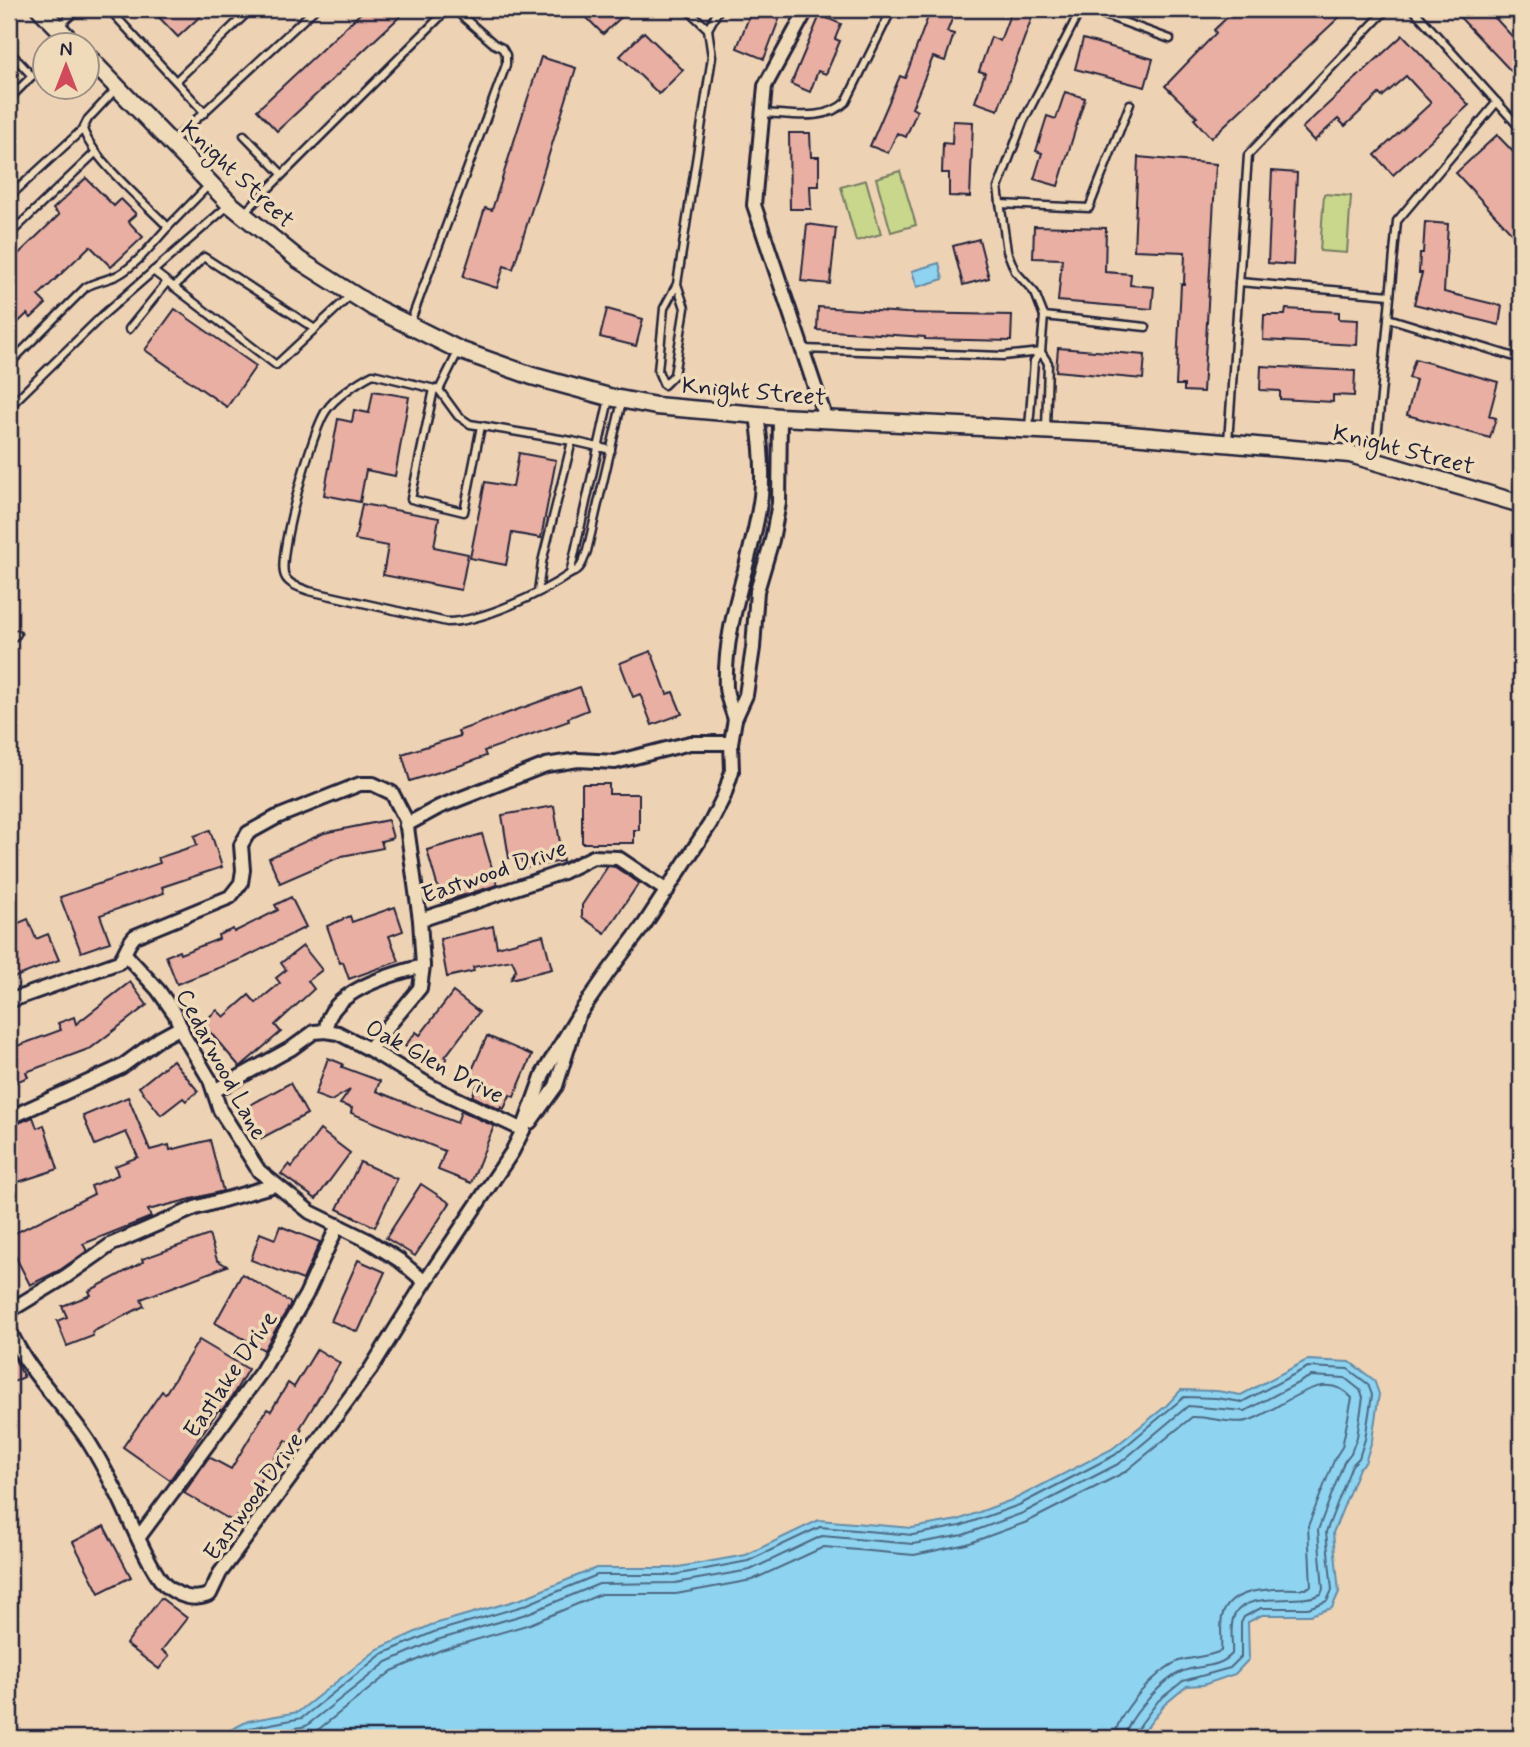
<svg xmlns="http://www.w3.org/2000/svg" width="1530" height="1747" viewBox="0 0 1530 1747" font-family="Mynerve,sans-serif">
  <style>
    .green { fill: #c8d78b; stroke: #757c63; stroke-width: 2 }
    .water { fill: #8ed3f0; stroke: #638ca8; stroke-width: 2 }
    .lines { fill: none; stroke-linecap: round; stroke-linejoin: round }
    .shore { stroke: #4d6983; stroke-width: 2 }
    .building { fill: #e8afa2; stroke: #22223b; stroke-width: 2 }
    .service-casing { stroke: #22223b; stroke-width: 11 }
    .minor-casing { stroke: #22223b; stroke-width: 18 }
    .tertiary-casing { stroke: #22223b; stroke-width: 21 }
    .service { stroke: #efdbb9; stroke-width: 6 }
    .minor { stroke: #efdbb9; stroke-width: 12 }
    .tertiary { stroke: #efdbb9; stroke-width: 16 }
    .labels { text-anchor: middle; stroke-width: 7; stroke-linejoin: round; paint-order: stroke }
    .street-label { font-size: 24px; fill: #22223b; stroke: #efdbb9 }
  </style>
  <rect width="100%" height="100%" fill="#eed2b4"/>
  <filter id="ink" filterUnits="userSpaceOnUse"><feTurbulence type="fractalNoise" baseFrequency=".0143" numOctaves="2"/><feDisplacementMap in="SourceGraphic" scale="14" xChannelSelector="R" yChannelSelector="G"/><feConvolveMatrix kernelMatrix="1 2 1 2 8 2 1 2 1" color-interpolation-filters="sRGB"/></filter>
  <g filter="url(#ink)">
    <!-- green -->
    <g class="green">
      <path d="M900,171L916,225L891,232L876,178Z"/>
      <path d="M866,180L881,234L856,241L841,187Z"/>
      <path d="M1324,194L1351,196L1347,253L1320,251Z"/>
    </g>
    <!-- water -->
    <g class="water">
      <path d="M939,263L943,279L917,287L912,271Z"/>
      <path d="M1307,1360L1350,1362L1374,1380L1379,1394L1372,1440L1365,1463L1359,1468L1333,1533L1339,1592L1332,1608L1310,1615H1262L1248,1622L1249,1659L1235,1674L1203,1685L1187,1686L1164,1705L1139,1738H215L248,1721L298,1712L378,1649L431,1625L521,1599L596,1568H673L746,1555L819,1520L912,1528L958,1520L1017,1498L1112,1449L1166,1406L1181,1390L1217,1391L1241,1395Z"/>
    </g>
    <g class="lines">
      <!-- shore -->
      <g class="shore">
        <path d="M230,1738L250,1728L302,1718L382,1654L434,1632L523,1606L597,1575H674L748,1561L820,1527L913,1535L960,1526L1019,1505L1115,1455L1184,1397L1216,1398L1242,1402L1308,1367L1348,1369L1368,1384L1372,1395L1365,1439L1359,1458L1352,1465L1326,1532L1332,1590L1327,1601L1308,1608H1261L1244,1617L1241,1623V1657L1230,1668L1183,1681L1158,1701L1135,1732L1134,1738"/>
        <path d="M249,1738L306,1726L387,1662L437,1640L526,1614L599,1584L675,1583L750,1570L822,1536L913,1544L963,1535L1023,1513L1120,1463L1188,1406L1245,1411L1311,1376L1345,1378L1360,1390L1363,1397L1357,1437L1351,1453L1344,1462L1318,1530L1323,1589L1321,1594C1298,1606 1247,1589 1234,1616C1229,1627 1233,1643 1232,1654C1217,1670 1198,1664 1181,1672C1163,1680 1126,1719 1125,1738"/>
        <path d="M302,1738L314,1733L392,1671L441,1650L530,1624L601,1594H676L752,1580L824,1547L914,1555L967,1544L1027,1522L1125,1472L1192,1417C1208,1416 1232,1425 1247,1421C1279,1413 1321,1363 1352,1398L1342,1447L1335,1458L1308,1526L1311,1586L1305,1589C1280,1589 1230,1584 1222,1617C1220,1628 1222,1640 1221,1651C1207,1657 1193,1657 1179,1661C1157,1669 1115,1715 1115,1738"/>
      </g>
    </g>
    <!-- building -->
    <g class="building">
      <path d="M151,9H208L178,37Z"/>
      <path d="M365,9H408L277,131L257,110Z"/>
      <path d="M578,9H630L603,34Z"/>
      <path d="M752,9H783L764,59L737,48Z"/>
      <path d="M931,9H956L947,32L954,34L945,61L933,57L912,108L917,111L906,137L897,133L888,153L870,146L900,76L905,78Z"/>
      <path d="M1012,9H1035L998,110L975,102L985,73L979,71L991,37L1000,41Z"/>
      <path d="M1236,9H1348L1211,138L1194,119L1197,117L1165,86L1216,33L1214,30Z"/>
      <path d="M1452,9H1487L1521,46V62L1511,71Z"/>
      <path d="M820,15L841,24L835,39L840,41L826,74L818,71L810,92L791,84Z"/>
      <path d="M644,32L683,70L659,94L620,56Z"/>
      <path d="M1403,35L1469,105L1393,175L1375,155L1431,103L1406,76L1382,97L1379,94L1345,126L1338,119L1314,141L1302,128Z"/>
      <path d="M1083,39L1153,59L1145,87L1075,69Z"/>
      <path d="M541,57L576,68L513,269L504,266L497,288L463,277L485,208L492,210Z"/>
      <path d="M1065,92L1085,98L1058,186L1034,179L1042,153L1036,151L1047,116L1056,119Z"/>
      <path d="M953,121L973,122L970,197L949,196V173H942L943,143L952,144Z"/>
      <path d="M789,133H810L811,157H819V186H810L811,209H790Z"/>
      <path d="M1497,135L1521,160V243L1456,173Z"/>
      <path d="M1138,157L1216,164L1203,392L1184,391V385H1176L1181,284H1184L1185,252L1134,250Z"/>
      <path d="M1272,171L1297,173L1293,265L1268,263Z"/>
      <path d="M86,178L114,206L121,199L136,214L128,221L143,237L111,267L90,246L38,296L46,304L31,318L27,314L9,331V263L59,215L53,209Z"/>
      <path d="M1425,222L1448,224L1444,292L1502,306L1499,325L1414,304L1422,273H1419L1420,253H1423Z"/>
      <path d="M807,224L836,228L830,284L801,281Z"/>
      <path d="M1034,226L1106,228L1105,272L1131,274L1130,285L1154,287L1152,309L1058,301L1062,259L1033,258Z"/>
      <path d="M979,239L989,278L963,285L953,246Z"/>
      <path d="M818,307L906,313L1012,315L1011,341L925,339V337L817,330Z"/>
      <path d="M175,309L256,366L227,407L145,350Z"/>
      <path d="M607,309L643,319L636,346L600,337Z"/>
      <path d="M1286,309L1339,312V319L1358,320L1357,345L1263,340L1264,315H1285Z"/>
      <path d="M1058,348L1145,355L1143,379L1056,371Z"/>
      <path d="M1415,359L1498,382L1489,416L1496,418L1490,438L1407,415L1416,380L1409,378Z"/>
      <path d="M1261,366L1355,371L1354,396L1333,395V402L1280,399V391L1260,390Z"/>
      <path d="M373,391L409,397L395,476L366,470L360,502L324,495L338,419L352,422L354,410L369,413Z"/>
      <path d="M519,453L556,460L541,538L512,533L506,565L470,558L485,482L513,487Z"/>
      <path d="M362,504L439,518L434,547L468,554L461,590L383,575L388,546L355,540Z"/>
      <path d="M651,651L667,694L673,692L682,714L652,725L640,694L633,697L620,663Z"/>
      <path d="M580,687L588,710L568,718L569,721L484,751L486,756L465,764L410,781L402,754L460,736L458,731Z"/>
      <path d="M582,784H609V794H639V830H634V843H582Z"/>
      <path d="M554,806L563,861L523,868L521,856L509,858L502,815Z"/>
      <path d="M388,820L393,838L381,841L383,848L342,856L280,883L269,858L324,833Z"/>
      <path d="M210,830L222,867L162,887L164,893L100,915L110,942L81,952L60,897L160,863L158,858L197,845L194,836Z"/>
      <path d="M482,834L497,885L442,902L427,850Z"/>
      <path d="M608,866L615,867L639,883L605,933L582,917V905Z"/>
      <path d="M291,897L306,927L244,958L177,984L166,956L179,951L180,954L219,939L218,935L233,929L234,932L278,910L275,905Z"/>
      <path d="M395,907L403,931L389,936L399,961L349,979L343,962L340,963L327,926L350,916L352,922Z"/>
      <path d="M28,919L36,939L48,934L59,960L13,978L9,965V927Z"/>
      <path d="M493,926L497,947L543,935L552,969L511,979L516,969L512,960L473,967L474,971L447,977L440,939Z"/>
      <path d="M303,946L322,970L308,981L314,989L275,1025L281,1032L240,1067L202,1023L217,1010L224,1017L249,995L256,1003L280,983L276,978L286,970L281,963Z"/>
      <path d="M130,982L147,1005L91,1048L26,1072L28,1077L9,1085V1049L61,1030L58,1023L74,1017L76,1024Z"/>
      <path d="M453,992L479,1012L445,1057L447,1058L438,1070L405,1046L416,1032L420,1035Z"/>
      <path d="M487,1036L532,1055L514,1097L510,1095L504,1109L501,1107V1110L472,1096L479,1081L469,1077Z"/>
      <path d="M328,1058L343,1064L342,1067L380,1081L376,1091L457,1123L461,1111L494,1126L471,1183L438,1170L445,1151L351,1113L352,1108L340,1104L350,1090L331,1101L315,1095Z"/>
      <path d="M173,1060L198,1091L186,1101L183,1098L161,1115L139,1087Z"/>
      <path d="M290,1083L307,1114L258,1140L241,1110Z"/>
      <path d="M128,1097L150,1150L169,1145L170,1150L210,1140L223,1191L148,1210L151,1217L83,1244L87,1251L60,1270L30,1285L9,1244V1236L94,1194L91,1186L118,1175L115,1166L138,1157L126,1132L95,1145L83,1116Z"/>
      <path d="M33,1117L37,1128L44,1125L58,1169L9,1185V1127Z"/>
      <path d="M320,1130L350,1153L316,1199L281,1174L289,1164L292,1167Z"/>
      <path d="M360,1162L397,1179L375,1227L337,1209Z"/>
      <path d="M421,1184L450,1203L415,1256L386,1238Z"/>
      <path d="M280,1226L320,1242L303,1280L251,1260L260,1233L275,1239Z"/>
      <path d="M209,1235L217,1260L227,1266L141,1299L144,1306L92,1332L93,1336L67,1346L57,1321L67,1317L62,1306L91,1295L89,1291L143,1262L142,1259Z"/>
      <path d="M358,1260L385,1272L358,1332L331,1321Z"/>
      <path d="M242,1274L291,1303L264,1350L215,1323Z"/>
      <path d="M199,1340L248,1369L230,1400L221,1411L219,1409L170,1480L123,1447L162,1391L165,1394Z"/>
      <path d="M9,1348L24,1377L9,1384Z"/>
      <path d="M317,1349L340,1363L300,1428L302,1429L293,1444L286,1440L234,1522L184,1493L209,1457L231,1469L267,1409L271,1411L288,1383L294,1387Z"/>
      <path d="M104,1526L131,1577L99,1593L73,1542Z"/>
      <path d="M161,1598L187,1618L162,1650L169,1656L159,1669L126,1644Z"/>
    </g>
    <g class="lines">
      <defs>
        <g id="service">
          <path d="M109,9L205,113"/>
          <path d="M1088,9L1170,39"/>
          <path d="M1413,9L1521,129"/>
          <path d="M59,26L78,9"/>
          <path d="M708,29L719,9"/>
          <path d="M9,51L32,76L46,65"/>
          <path d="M176,81L251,9"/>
          <path d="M116,89L88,119L83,129C93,160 144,202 168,227L209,185"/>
          <path d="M9,97L13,95L32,76"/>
          <path d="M763,113C790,114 825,122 846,102L892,9"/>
          <path d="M244,135L282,174"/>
          <path d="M173,141L315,9"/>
          <path d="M9,197L83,129"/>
          <path d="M1000,204L1089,208L1130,104"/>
          <path d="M244,213L448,9"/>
          <path d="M9,235L96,152"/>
          <path d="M153,271L276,365L351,295"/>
          <path d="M1239,282L1390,295"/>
          <path d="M677,284L685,308L674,375L664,385L658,371L664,308L677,284L712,57L708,29L687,9"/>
          <path d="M174,287L204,257L315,329"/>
          <path d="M1044,316L1146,327"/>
          <path d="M1388,318L1521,359"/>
          <path d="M410,323L506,65V55L502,48L494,44L454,9"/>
          <path d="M129,329L167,282"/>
          <path d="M803,349L1003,356L1041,352L1044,316L1035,293L1015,271L1007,251L998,188L1023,122L1081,9"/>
          <path d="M9,364L86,287C97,281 108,280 118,275C138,264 153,243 168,227"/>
          <path d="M434,389L411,499L464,512L481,426"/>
          <path d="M439,390L458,352"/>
          <path d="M609,399L570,574C581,570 583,562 587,551L622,401"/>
          <path d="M9,407L103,315L229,205"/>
          <path d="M1029,428L1034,361L1041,352L1048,363L1046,429"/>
          <path d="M572,441L611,450"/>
          <path d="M1228,442L1248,155L1387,9"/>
          <path d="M1375,461L1397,221L1497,102"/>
          <path d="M538,592L542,562L572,441L470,424L458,416L439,390L373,374C359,381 334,398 326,411C312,431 279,550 284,573C286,584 299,587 309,591L447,622C481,622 542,593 570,574"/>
          <path d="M9,641L17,634"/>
        </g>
        <g id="minor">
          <path d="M807,9L765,86L754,205L826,420"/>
          <path d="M735,719C732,710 727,698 726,688C723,621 753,561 761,496C764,470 761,442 757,415"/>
          <path d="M406,825L439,807L546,765L578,760L615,762L690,743H731"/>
          <path d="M420,920L563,872L593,857L618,858L667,891"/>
          <path d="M125,954L158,990L175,1014L185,1038L210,1080L220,1110L259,1171L310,1212L367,1240L399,1260L425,1282"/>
          <path d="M9,1001L119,962C126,953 127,944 135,936L230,897L241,883L243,870L241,845L248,833L277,817L360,784H373L392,793L406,820L420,920L423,966L420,988L369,1049"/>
          <path d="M326,1031C326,992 392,974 423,966"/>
          <path d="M214,1091L292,1048L314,1032L326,1031L338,1033L369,1049L432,1087L523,1130"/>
          <path d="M9,1118L121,1067L159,1039L181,1027"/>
          <path d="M530,1122L556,1086L578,1016L609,971L644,925L710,824L724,796L732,771L731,743L735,719L746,695L753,648L757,591L772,540L779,503L780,417"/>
          <path d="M9,1311L65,1277L112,1244L195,1208L275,1185"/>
          <path d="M9,1329C28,1373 60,1400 86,1438C98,1456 108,1476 118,1495C128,1515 151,1572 165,1585C178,1596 194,1602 210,1594L220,1573L370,1370L425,1282L512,1152L523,1130L543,1074L578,1016"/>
          <path d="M139,1537L262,1371L306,1295L338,1225"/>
        </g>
        <g id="tertiary">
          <path d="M40,9L76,46"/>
          <path d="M88,57L230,204L299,260L373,307L459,350L532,376L609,397L656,406L780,417L1119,434L1350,454L1521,504"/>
        </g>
      </defs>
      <!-- service casing -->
      <use href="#service" class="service-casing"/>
      <!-- minor casing -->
      <use href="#minor" class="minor-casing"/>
      <!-- tertiary casing -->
      <use href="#tertiary" class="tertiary-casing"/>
      <!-- service -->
      <use href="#service" class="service"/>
      <!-- minor -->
      <use href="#minor" class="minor"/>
      <!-- tertiary -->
      <use href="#tertiary" class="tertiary"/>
    </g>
  </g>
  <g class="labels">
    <!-- street labels -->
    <g class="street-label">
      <text transform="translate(238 174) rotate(43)" y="8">Knight Street</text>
      <text transform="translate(754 391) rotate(5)" y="8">Knight Street</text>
      <text transform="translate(1404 449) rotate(14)" y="8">Knight Street</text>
      <text transform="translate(494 871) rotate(-19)" y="8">Eastwood Drive</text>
      <text transform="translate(435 1061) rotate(28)" y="8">Oak Glen Drive</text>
      <text transform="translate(222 1064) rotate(62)" y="8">Cedarwood Lane</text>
      <text transform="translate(230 1374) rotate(-56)" y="8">Eastlake Drive</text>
      <text transform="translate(253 1496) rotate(-54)" y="8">Eastwood Drive</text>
    </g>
  </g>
  <!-- margin -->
  <rect width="1530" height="1747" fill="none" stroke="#efdbb9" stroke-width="35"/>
  <rect x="18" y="18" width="1495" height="1712" fill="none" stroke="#22223b" stroke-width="2.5" filter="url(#ink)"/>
  <!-- north arrow -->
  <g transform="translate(66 66)"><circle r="33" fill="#efdbb9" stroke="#9d9187" stroke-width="2"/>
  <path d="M0-5L12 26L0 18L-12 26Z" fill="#d1495b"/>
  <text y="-10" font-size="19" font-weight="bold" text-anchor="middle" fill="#22223b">N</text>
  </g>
</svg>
